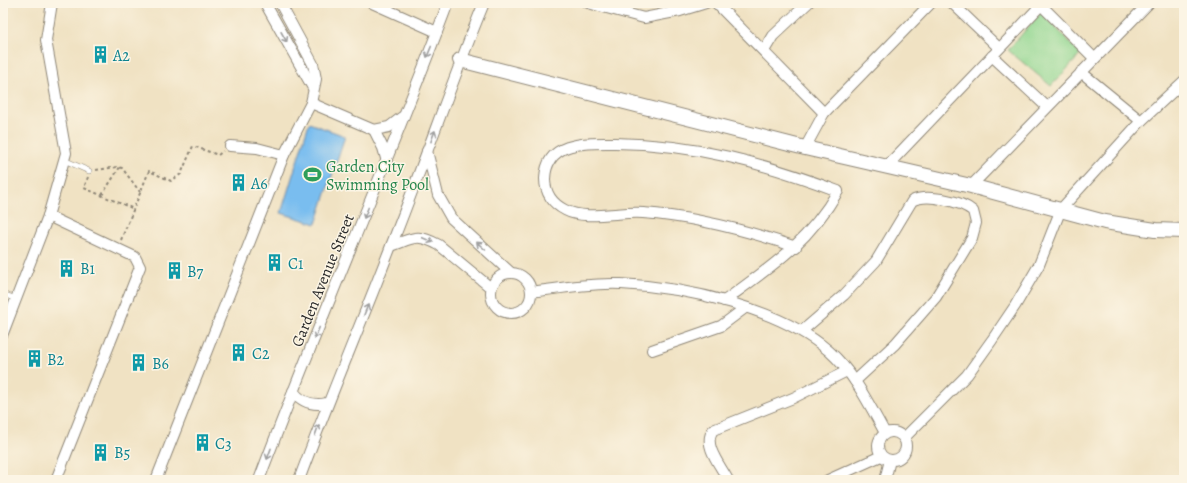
<svg xmlns="http://www.w3.org/2000/svg" width="1187" height="483" viewBox="0 0 1187 483" font-family="Alegreya,serif">
  <style>
    .green { fill: #90d68f; stroke: #5e805d }
    .water { fill: #79bdef; stroke: #52748d }
    .lines { fill: none; stroke-linecap: round; stroke-linejoin: round }
    .lane-casing { stroke: #8e8677; stroke-width: 6 }
    .street-casing { stroke: #8e8677; stroke-width: 12 }
    .secondary-casing { stroke: #8e8677; stroke-width: 16 }
    .path { stroke: #8e8677; stroke-width: 2; stroke-dasharray: 3 3; stroke-linecap: butt }
    .lane { stroke: #fff; stroke-width: 5 }
    .street { stroke: #fff; stroke-width: 10 }
    .secondary { stroke: #fff; stroke-width: 14 }
    .oneway { stroke: #a0a0a0 }
    .labels { text-anchor: middle; stroke-width: 3; stroke-linejoin: round; paint-order: stroke }
    .culture-label { font-size: 16px; fill: #0d838f; stroke: #fcf5e5; text-anchor: start }
    .leisure-label { font-size: 16px; fill: #27864d; stroke: #fcf5e5; text-anchor: start }
    .street-label { font-size: 16px; fill: #2b2b2b; stroke: #fcf5e5 }
  </style>
  <rect width="100%" height="100%" fill="#fcf5e5"/>
  <filter id="ink" filterUnits="userSpaceOnUse"><feTurbulence type="fractalNoise" baseFrequency=".025" numOctaves="2"/><feDisplacementMap in="SourceGraphic" scale="8" xChannelSelector="R" yChannelSelector="G"/><feConvolveMatrix kernelMatrix="1 2 1 2 8 2 1 2 1" color-interpolation-filters="sRGB"/></filter>
  <filter id="wash" filterUnits="userSpaceOnUse"><feTurbulence type="fractalNoise" baseFrequency=".012" numOctaves="4" result="noise"/><feDisplacementMap in="SourceGraphic" scale="16" xChannelSelector="R" yChannelSelector="G"/><feGaussianBlur stdDeviation="0.9" result="paint"/><feColorMatrix in="noise" values="0 0 0 0 0 0 0 0 0 0 0 0 0 0 0 0 0 1.4 0 .05"/><feComposite in="paint" operator="in"/></filter>
  <g filter="url(#wash)">
    <rect width="100%" height="100%" fill="#f0e2c3"/>
    <!-- green -->
    <path class="green" d="M1041,12L1081,54L1051,86L1008,50Z"/>
    <!-- water -->
    <path class="water" d="M309,123L345,136L316,224L281,213Z"/>
  </g>
  <g filter="url(#ink)">
    <g class="lines">
      <defs>
        <g id="lane">
          <path d="M64,160L89,171"/>
          <path d="M3,294L16,299"/>
        </g>
        <g id="street">
          <path d="M265,3L313,88"/>
          <path d="M372,3L437,32"/>
          <path d="M588,3L644,18L680,11L706,3"/>
          <path d="M716,3L824,113"/>
          <path d="M952,3L999,48"/>
          <path d="M1041,5L1094,58"/>
          <path d="M764,51L773,36L808,3"/>
          <path d="M992,56L1047,107"/>
          <path d="M1081,72L1141,121"/>
          <path d="M311,103L374,130L389,127L402,117"/>
          <path d="M374,130L383,148L387,162"/>
          <path d="M230,146L257,148L284,155"/>
          <path d="M805,148L824,113L931,3"/>
          <path d="M427,151L438,195L451,218L510,272"/>
          <path d="M886,167L1043,3"/>
          <path d="M971,186L1149,3"/>
          <path d="M48,216L135,257L140,267L56,480"/>
          <path d="M391,246C414,238 416,233 439,245L491,288"/>
          <circle cx="511" cy="293" r="20"/>
          <path d="M531,292C561,288 591,283 621,284C685,287 780,308 829,351C854,373 869,404 885,433"/>
          <path d="M724,301C771,267 809,242 838,191C764,163 695,144 615,143C587,143 546,140 545,179C545,193 553,204 565,210C585,221 620,211 643,213C696,217 746,230 796,247"/>
          <path d="M802,331L844,295L876,261L912,201C926,193 961,201 973,211L976,223L972,238L936,297L895,344L855,381"/>
          <path d="M3,333L48,216L66,153L46,40L52,3"/>
          <path d="M652,350L721,326L745,308"/>
          <path d="M293,391C302,403 313,406 327,403"/>
          <circle cx="892" cy="446" r="14"/>
          <path d="M904,438L967,375L992,340L1015,306L1039,265L1061,209L1141,121L1184,81"/>
          <path d="M156,480L284,155L311,103L316,79L313,64L280,3"/>
          <path d="M259,480C319,320 388,163 448,3"/>
          <path d="M299,480C328,401 361,324 391,246C423,166 451,83 484,3"/>
          <path d="M728,480C721,466 702,445 713,430L793,398L847,371"/>
          <path d="M828,480L881,456"/>
          <path d="M885,480L890,460"/>
        </g>
        <path id="secondary" d="M460,60L805,148L971,186L1105,222L1155,230L1184,231"/>
      </defs>
      <!-- lane casing -->
      <use href="#lane" class="lane-casing"/>
      <!-- street casing -->
      <use href="#street" class="street-casing"/>
      <!-- secondary casing -->
      <use href="#secondary" class="secondary-casing"/>
      <!-- path -->
      <g class="path">
        <path d="M96,170L117,167L122,168L140,192"/>
        <path d="M88,177L84,188L134,209"/>
        <path d="M102,195L120,167"/>
        <path d="M121,240L149,171L171,181L181,174L193,146L218,155L223,151"/>
      </g>
      <!-- lane -->
      <use href="#lane" class="lane"/>
      <!-- street -->
      <use href="#street" class="street"/>
      <!-- secondary -->
      <use href="#secondary" class="secondary"/>
    </g>
    <!-- one-way arrows -->
    <defs><path id="oneway-shaft" d="M-6 0H5M1.5-3L5.5 0L1.5 3" fill="none" stroke-width="1.6" stroke-linecap="round" stroke-linejoin="round"/></defs>
    <g class="oneway">
      <use href="#oneway-shaft" transform="translate(284 37) rotate(61)"/>
      <use href="#oneway-shaft" transform="translate(429 52) rotate(112)"/>
      <use href="#oneway-shaft" transform="translate(433 136) rotate(-70)"/>
      <use href="#oneway-shaft" transform="translate(366 213) rotate(112)"/>
      <use href="#oneway-shaft" transform="translate(428 240) rotate(23)"/>
      <use href="#oneway-shaft" transform="translate(481 246) rotate(-138)"/>
      <use href="#oneway-shaft" transform="translate(366 310) rotate(-68)"/>
      <use href="#oneway-shaft" transform="translate(317 333) rotate(112)"/>
      <use href="#oneway-shaft" transform="translate(317 430) rotate(-70)"/>
      <use href="#oneway-shaft" transform="translate(269 454) rotate(110)"/>
    </g>
  </g>
  <!-- icons -->
  <defs>
    <symbol id="building-bare" viewBox="-9 -9 18 18"><path d="M-4-6H4V6H1V3H-1V6H-4ZM-2.5-4.3h1.7v1.8h-1.7ZM.8-4.3h1.7v1.8H.8ZM-2.5-1h1.7V.8h-1.7ZM.8-1h1.7V.8H.8Z" fill="#0f9aa8" stroke="#fcf5e5" stroke-width="2.5" paint-order="stroke"/></symbol>
    <symbol id="stadium-bare" viewBox="-9 -9 18 18"><path d="M0-5a6.5 5 0 1 0 0 10a6.5 5 0 1 0 0-10ZM-3.5-1.8h7v3.6h-7Z" fill="#2e9e5b" stroke="#fcf5e5" stroke-width="2.5" paint-order="stroke"/></symbol>
  </defs>
  <g fill-rule="evenodd">
    <use href="#building-bare" x="88" y="42" width="25" height="25"/>
    <use href="#stadium-bare" x="300" y="162" width="25" height="25"/>
    <use href="#building-bare" x="226" y="170" width="25" height="25"/>
    <use href="#building-bare" x="262" y="250" width="25" height="25"/>
    <use href="#building-bare" x="54" y="256" width="25" height="25"/>
    <use href="#building-bare" x="162" y="258" width="25" height="25"/>
    <use href="#building-bare" x="226" y="340" width="25" height="25"/>
    <use href="#building-bare" x="22" y="346" width="25" height="25"/>
    <use href="#building-bare" x="126" y="350" width="25" height="25"/>
    <use href="#building-bare" x="190" y="430" width="25" height="25"/>
    <use href="#building-bare" x="88" y="440" width="25" height="25"/>
  </g>
  <g class="labels">
    <!-- culture labels -->
    <g class="culture-label">
      <text x="113" y="61">A2</text>
      <text x="251" y="189">A6</text>
      <text x="288" y="269">C1</text>
      <text x="80" y="274">B1</text>
      <text x="187" y="277">B7</text>
      <text x="252" y="359">C2</text>
      <text x="47" y="365">B2</text>
      <text x="152" y="369">B6</text>
      <text x="215" y="449">C3</text>
      <text x="114" y="458">B5</text>
    </g>
    <!-- leisure labels -->
    <g class="leisure-label">
      <text x="326" y="172">Garden City<tspan x="326" dy="18">Swimming Pool</tspan></text>
    </g>
    <!-- street labels -->
    <g class="street-label">
      <text transform="translate(322 280) rotate(-68)" y="6">Garden Avenue Street</text>
    </g>
  </g>
  <!-- margin -->
  <rect width="1187" height="483" fill="none" stroke="#fcf5e5" stroke-width="16"/>
</svg>
